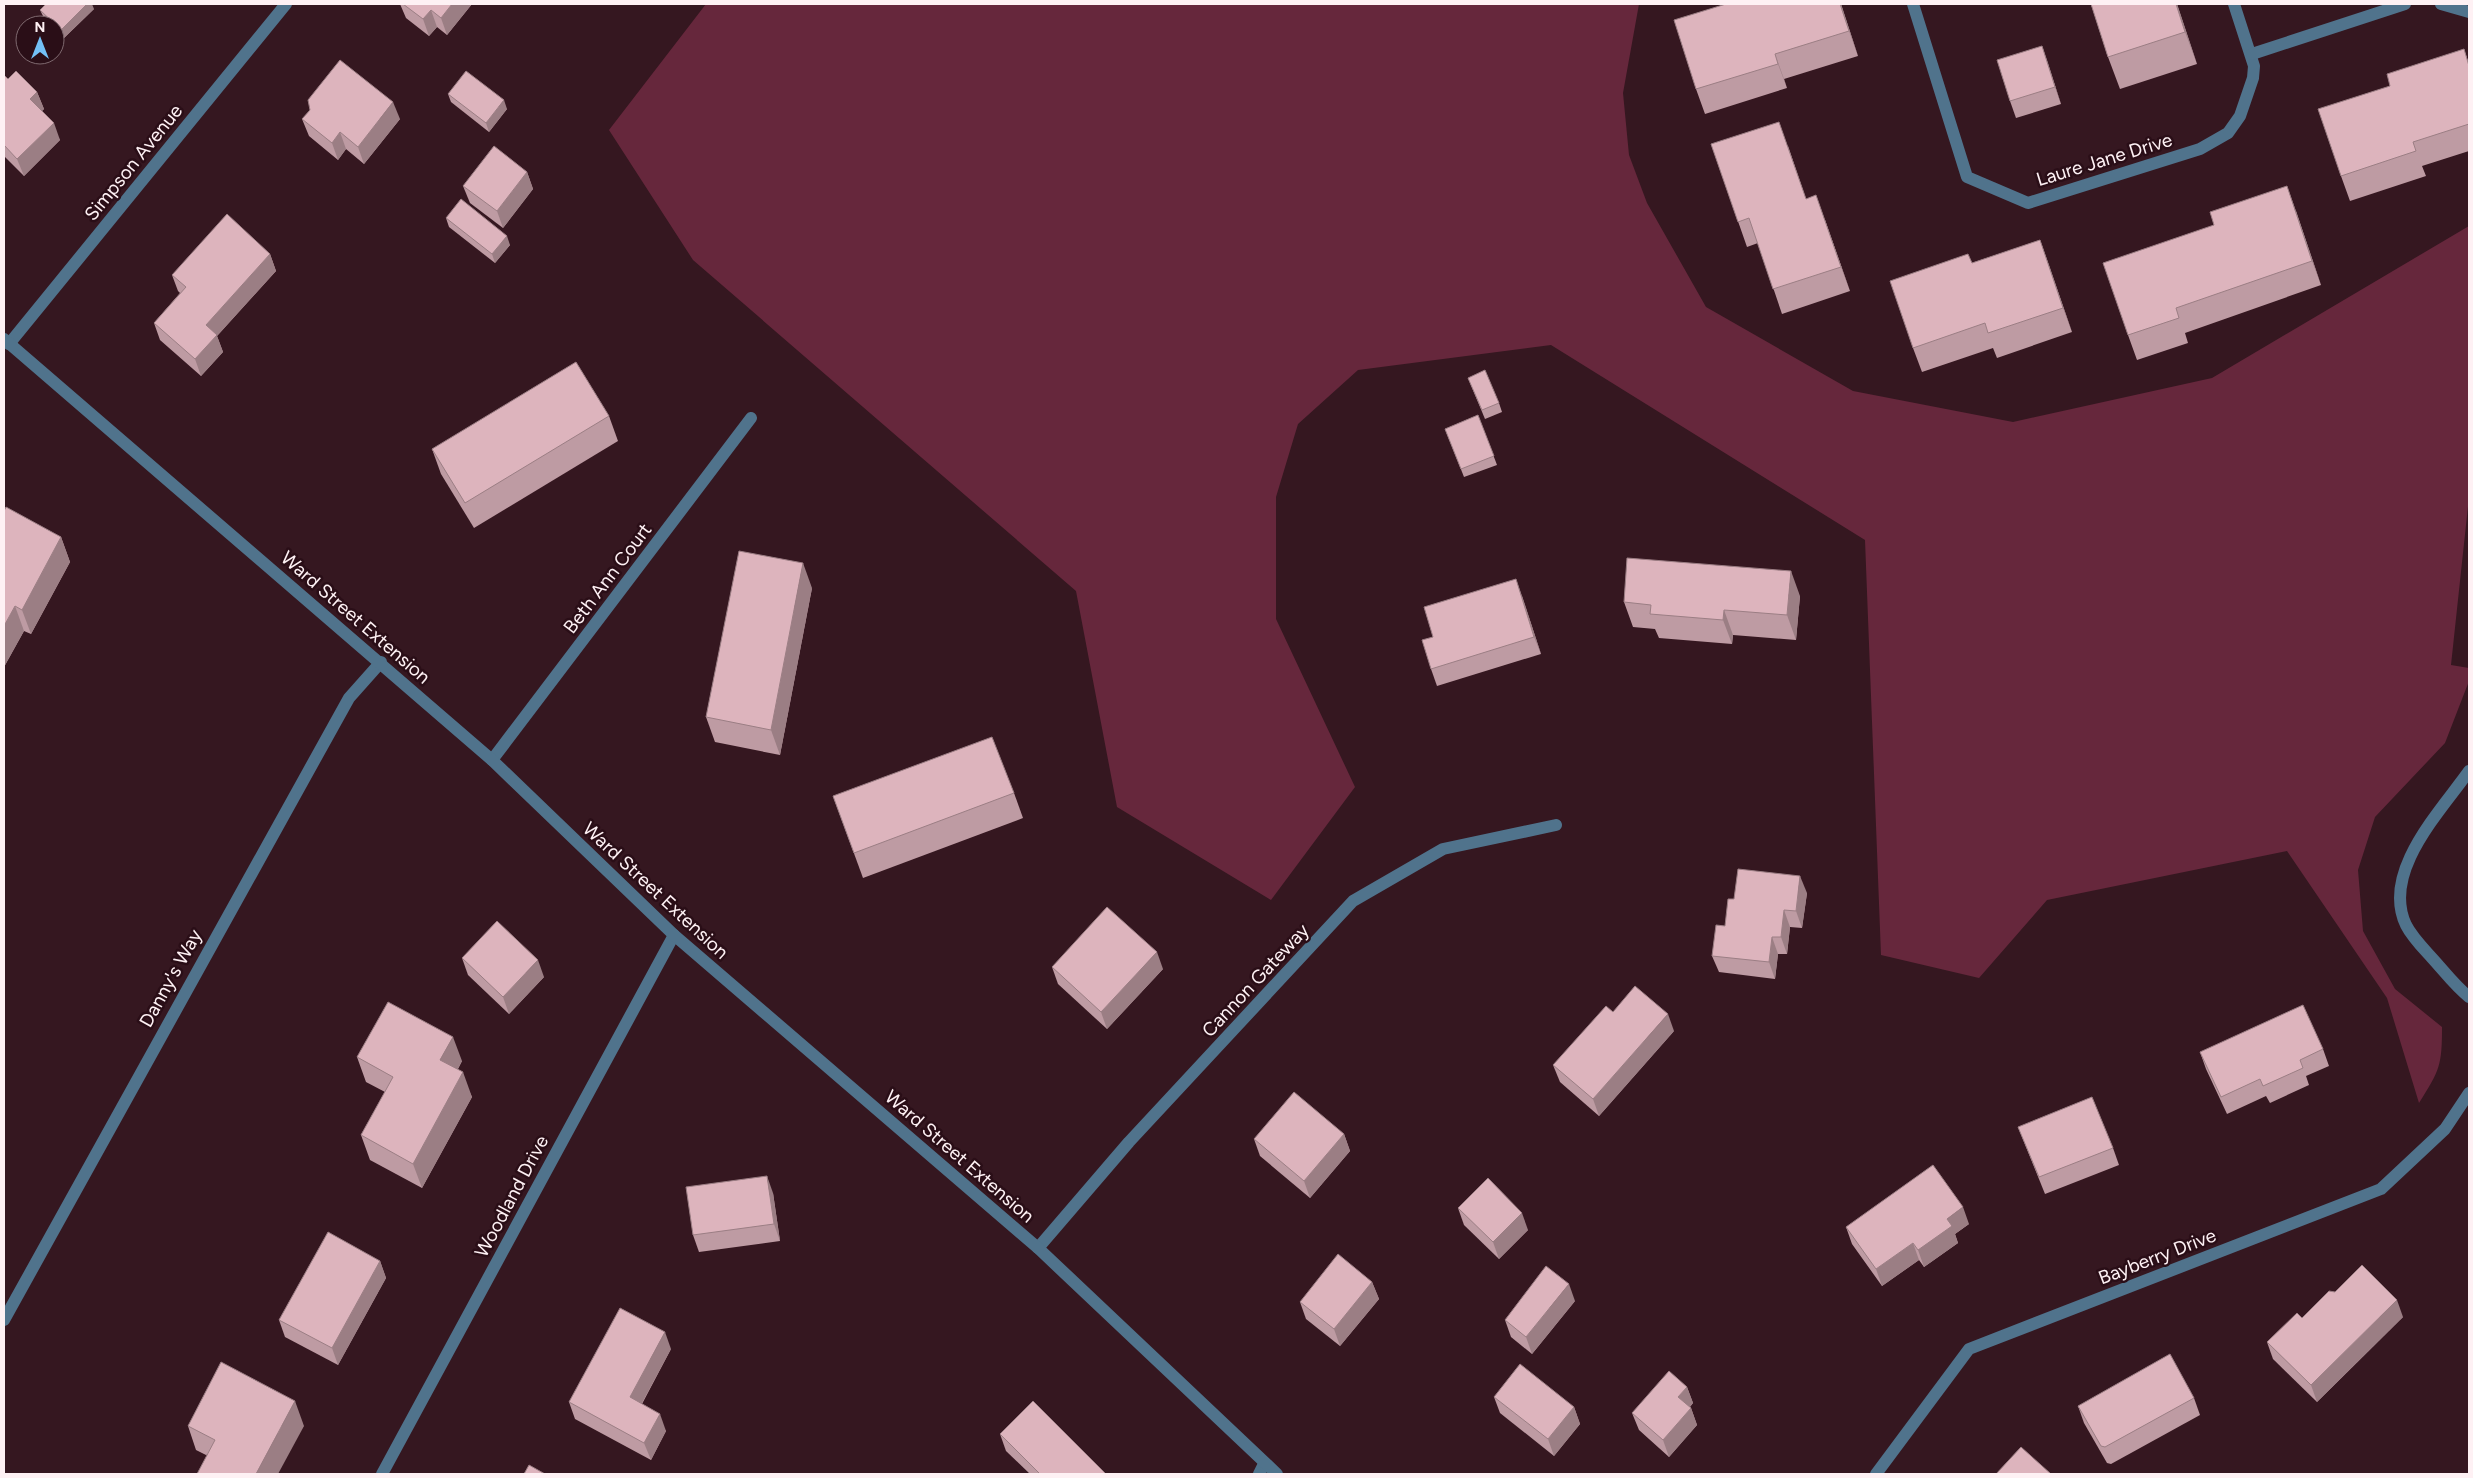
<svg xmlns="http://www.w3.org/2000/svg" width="2473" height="1478" viewBox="0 0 2473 1478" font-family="Figtree,sans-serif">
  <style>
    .green { fill: #66273c }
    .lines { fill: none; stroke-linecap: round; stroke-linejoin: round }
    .minor { stroke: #50738c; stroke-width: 12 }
    .tertiary { stroke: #50738c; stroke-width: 12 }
    .wall { fill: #be9ba3 }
    .shaded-wall { fill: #9b7e84 }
    .building { fill: #ddb4bd; stroke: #9b7e84 }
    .labels { text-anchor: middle; stroke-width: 5; stroke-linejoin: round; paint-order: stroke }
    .street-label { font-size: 19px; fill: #fef1f4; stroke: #2a0e17 }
  </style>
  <rect width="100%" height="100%" fill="#351720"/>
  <!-- green -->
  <path class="green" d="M706,4H1639L1623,93L1629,155L1647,203L1706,307L1853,391L2013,422L2212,378L2469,226V497L2451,665L2469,668V681L2445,743L2375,817L2358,870L2363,931L2395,989L2442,1027C2442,1065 2440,1070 2419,1103L2387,998L2287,851L2047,900L1979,978L1881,955L1865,540L1551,345L1358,370L1298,424L1276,497V619L1355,787L1271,900L1117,807L1076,591L693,260L609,130Z"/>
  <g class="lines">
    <!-- minor -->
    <g class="minor">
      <path d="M1913,4L1967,177L2028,203L2200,149L2228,133L2240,116L2253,78L2254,66L2234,4"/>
      <path d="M2441,4L2469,12"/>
      <path d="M2252,54L2405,4"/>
      <path d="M9,344L286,4"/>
      <path d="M492,760L751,418"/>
      <path d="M2469,771C2440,812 2381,872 2406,925C2412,937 2423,948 2432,958C2444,971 2455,986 2469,997"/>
      <path d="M1038,1248L1129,1142L1353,901L1443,849L1556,825"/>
      <path d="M4,1320L349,698L381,662"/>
      <path d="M382,1474L674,935"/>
      <path d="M1259,1474L1264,1464"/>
      <path d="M1876,1474L1969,1349L2381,1189L2445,1129L2469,1093"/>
    </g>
    <!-- tertiary -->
    <path class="tertiary" d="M4,339L492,760L674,935L1038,1248L1277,1474"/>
  </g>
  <!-- wall -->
  <g class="wall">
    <path d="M400,4H472L447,35L437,27L429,36L406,18Z"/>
    <path d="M1726,4H1841L1858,56L1784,79L1787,88L1705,114L1696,89Z"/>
    <path d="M2091,4H2177L2197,64L2120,89L2108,57Z"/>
    <path d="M94,9L64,38L55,29V25H51L44,18L40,10Z"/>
    <path d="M2042,46L2061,104L2016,118L2010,101Z"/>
    <path d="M2464,49L2469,64V151L2422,166L2426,176L2350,201L2341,176L2390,86Z"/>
    <path d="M4,75L8,79L37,92L44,109L42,111L60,140L24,176L4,156Z"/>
    <path d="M448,94L507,109L489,132L451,102Z"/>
    <path d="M302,119H400L364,164L346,149L338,160L309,136Z"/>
    <path d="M1711,144L1788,146L1806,199L1825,220L1850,291L1782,314L1758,243L1747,247Z"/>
    <path d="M527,172L533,189L503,228L470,203L463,186Z"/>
    <path d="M2296,211L2321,285L2185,333L2188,343L2137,360L2128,335Z"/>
    <path d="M446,218L510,245L495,263L449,227Z"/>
    <path d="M2040,240L2072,332L1997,358L1993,348L1922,372L1913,348L1972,263Z"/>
    <path d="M270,254L276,271L217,336L223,352L201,376L160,340L154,323L180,293L178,291L172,275Z"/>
    <path d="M1468,378L1499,403L1502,412L1485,419Z"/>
    <path d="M1478,415L1497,465L1464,477L1445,429Z"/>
    <path d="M609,416L618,441L474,528L441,474L432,449Z"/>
    <path d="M4,511L61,537L70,562L31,634L24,631L4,667Z"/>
    <path d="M812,588L780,755L715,742L706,717Z"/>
    <path d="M1522,596L1541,654L1437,686L1431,669L1433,637Z"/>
    <path d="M1800,596L1796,640L1733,635L1732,644L1659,638L1655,629L1633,627L1624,602Z"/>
    <path d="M1014,793L1023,818L863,878L833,796Z"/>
    <path d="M1807,893L1802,928L1790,927L1787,954H1778L1775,979L1719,972L1712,956L1725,926L1734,899Z"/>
    <path d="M462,958L544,977L509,1014L468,975Z"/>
    <path d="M1052,967L1163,969L1107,1029L1058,984Z"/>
    <path d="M1674,1031L1599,1116L1560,1082L1553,1065Z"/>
    <path d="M2323,1049L2329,1066L2306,1076L2309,1085L2270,1103L2266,1096L2227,1114L2206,1069L2200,1052Z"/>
    <path d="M357,1057L462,1061L458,1069L472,1097L422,1188L370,1160L361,1135L385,1092L366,1082Z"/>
    <path d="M2018,1127L2113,1148L2119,1165L2045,1194Z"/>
    <path d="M1344,1134L1350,1151L1310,1198L1260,1156L1254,1139Z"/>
    <path d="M773,1193L780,1241L699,1252L693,1235Z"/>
    <path d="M1458,1208L1528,1230L1499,1259L1464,1225Z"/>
    <path d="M1969,1224L1955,1234L1958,1243L1924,1267L1919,1260L1882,1286L1852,1244L1846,1227Z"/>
    <path d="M380,1261L386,1278L338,1365L285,1337L279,1320Z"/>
    <path d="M1372,1282L1379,1299L1340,1346L1306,1319L1300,1302Z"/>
    <path d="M1575,1301L1532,1354L1511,1337L1505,1320Z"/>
    <path d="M2403,1317L2317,1402L2273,1359L2267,1342L2302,1318Z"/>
    <path d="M671,1349L642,1404L666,1431L651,1460L575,1419L569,1402Z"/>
    <path d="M1687,1387L1693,1403L1690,1407L1691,1408L1697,1425L1669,1457L1639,1430L1632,1413Z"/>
    <path d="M1494,1397L1574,1407L1580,1424L1554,1456L1500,1413Z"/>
    <path d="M2194,1398L2200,1415L2111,1464L2107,1463L2084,1423L2078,1406Z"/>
    <path d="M188,1426H304L206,1455L196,1450Z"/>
    <path d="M1000,1434L1106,1474H1030L1006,1451Z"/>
  </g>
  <!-- shaded-wall -->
  <g class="shaded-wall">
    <path d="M87,4H92L94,9L64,38L61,30Z"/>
    <path d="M452,4H472L447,35L441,18Z"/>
    <path d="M1840,4H1841L1858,56L1849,31Z"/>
    <path d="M2176,4H2177L2197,64L2185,32Z"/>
    <path d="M431,10L437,27L429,36L423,19Z"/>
    <path d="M2042,46L2048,63L2061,104L2055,87Z"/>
    <path d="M1775,54L1784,79L1787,88L1778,64Z"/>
    <path d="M37,92L44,109L36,116L30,99Z"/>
    <path d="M504,100L507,109L489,132L486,123Z"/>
    <path d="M393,102L400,119L364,164L358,147Z"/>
    <path d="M54,123L60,140L24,176L17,159Z"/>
    <path d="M340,132L346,149L338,160L332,143Z"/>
    <path d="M527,172L533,189L503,228L497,211Z"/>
    <path d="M2287,186L2296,211L2321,285L2312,261Z"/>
    <path d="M1816,195L1825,220L1850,291L1841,267Z"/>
    <path d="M507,236L510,245L495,263L492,254Z"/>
    <path d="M2040,240L2049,265L2072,332L2063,308Z"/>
    <path d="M270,254L276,271L217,336L223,352L201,376L195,359L206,325Z"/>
    <path d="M61,537L70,562L31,634L22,610Z"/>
    <path d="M803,563L812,588L780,755L771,730Z"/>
    <path d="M1791,571L1800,596L1796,640L1787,615Z"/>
    <path d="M1516,579L1522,596L1541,654L1534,637Z"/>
    <path d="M15,606L24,631L4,667V626Z"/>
    <path d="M1724,610L1733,635L1732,644L1723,620Z"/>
    <path d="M1800,876L1807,893L1802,928L1796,911Z"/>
    <path d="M1784,910L1790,927L1787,954L1781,937Z"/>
    <path d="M1772,937L1778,954L1775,979L1769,962Z"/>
    <path d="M1157,952L1163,969L1107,1029L1101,1012Z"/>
    <path d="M538,960L544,977L509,1014L503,997Z"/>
    <path d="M1668,1014L1674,1031L1599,1116L1593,1099Z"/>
    <path d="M453,1037L462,1061L449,1085L440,1060Z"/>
    <path d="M463,1072L472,1097L422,1188L413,1164Z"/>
    <path d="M1344,1134L1350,1151L1310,1198L1304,1181Z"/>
    <path d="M767,1176L773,1193L780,1241L774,1224Z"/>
    <path d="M1963,1207L1969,1224L1955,1234L1958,1243L1924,1267L1918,1250L1947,1219Z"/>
    <path d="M1522,1213L1528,1230L1499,1259L1493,1242Z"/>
    <path d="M1913,1243L1919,1260L1882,1286L1876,1269Z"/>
    <path d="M380,1261L386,1278L338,1365L332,1348Z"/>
    <path d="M1372,1282L1379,1299L1340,1346L1334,1329Z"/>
    <path d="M1569,1284L1575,1301L1532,1354L1526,1337Z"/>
    <path d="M2397,1300L2403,1317L2317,1402L2311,1385Z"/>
    <path d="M665,1332L671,1349L636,1414L630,1397Z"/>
    <path d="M1687,1387L1693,1403L1684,1413L1678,1397Z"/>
    <path d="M295,1401L304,1426L278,1474H256Z"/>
    <path d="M1574,1407L1580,1424L1554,1456L1548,1439Z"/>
    <path d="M1691,1408L1697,1425L1669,1457L1663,1440Z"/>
    <path d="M660,1414L666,1431L651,1460L644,1443Z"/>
  </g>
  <!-- building -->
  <g class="building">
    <path d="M46,4H87L61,30L40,10Z"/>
    <path d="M403,4H452L441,18L431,10L423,19Z"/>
    <path d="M1726,4H1840L1849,31L1775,54L1778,64L1696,89L1674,20Z"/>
    <path d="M2091,4H2176L2185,32L2108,57Z"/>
    <path d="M2042,46L2055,87L2010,101L1997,60Z"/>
    <path d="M2464,49L2469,66V124L2413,142L2416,151L2341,176L2318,109L2390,86L2387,74Z"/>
    <path d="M340,60L393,102L358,147L340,132L332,143L302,119L310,110L308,100Z"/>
    <path d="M16,71L37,92L30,99L54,123L17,159L4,145V75L8,79Z"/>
    <path d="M466,71L504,100L486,123L448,94Z"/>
    <path d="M1779,122L1806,199L1816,195L1841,267L1773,289L1749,218L1738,222L1711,144Z"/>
    <path d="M494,146L527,172L497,211L463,186Z"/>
    <path d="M2287,186L2312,261L2176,308L2179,318L2128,335L2103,263L2214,225L2210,212Z"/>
    <path d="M461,199L507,236L492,254L446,218Z"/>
    <path d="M227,214L270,254L206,325L217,335L195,359L154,323L186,287L172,275Z"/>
    <path d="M2040,240L2063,308L1988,333L1985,323L1913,348L1890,281L1968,254L1972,263Z"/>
    <path d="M576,362L609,416L465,503L432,449Z"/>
    <path d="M1485,370L1499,403L1482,410L1468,378Z"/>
    <path d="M1478,415L1494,456L1461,469L1445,429Z"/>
    <path d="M6,507L61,537L22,610L15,606L4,626V511Z"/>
    <path d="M739,551L803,563L771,730L706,717Z"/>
    <path d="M1627,558L1791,571L1787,615L1724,610L1723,620L1650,614L1651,605L1624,602Z"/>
    <path d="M1516,579L1534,637L1431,669L1422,640L1433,637L1424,607Z"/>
    <path d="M992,737L1014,793L854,853L833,796Z"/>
    <path d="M1738,869L1800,876L1796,911L1784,910L1781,937H1772L1769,962L1712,956L1716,925L1725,926L1728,899H1734Z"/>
    <path d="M1107,907L1157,952L1101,1012L1052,967Z"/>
    <path d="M497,921L538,960L503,997L462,958Z"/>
    <path d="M1635,986L1668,1014L1593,1099L1553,1065L1606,1006L1613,1012Z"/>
    <path d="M388,1002L453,1037L440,1060L463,1072L413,1164L361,1135L393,1077L357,1057Z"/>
    <path d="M2303,1005L2323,1049L2300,1060L2303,1068L2263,1086L2260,1079L2221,1097L2200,1052Z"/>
    <path d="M1294,1092L1344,1134L1304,1181L1254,1139Z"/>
    <path d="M2092,1097L2113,1148L2039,1177L2018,1127Z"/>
    <path d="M1933,1165L1963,1207L1947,1219L1952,1226L1918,1250L1913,1243L1876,1269L1846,1227Z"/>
    <path d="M767,1176L774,1224L693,1235L686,1187Z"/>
    <path d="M1488,1178L1522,1213L1493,1242L1458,1208Z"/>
    <path d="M328,1232L380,1261L332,1348L279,1320Z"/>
    <path d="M1338,1254L1372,1282L1334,1329L1300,1302Z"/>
    <path d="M2362,1265L2397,1300L2311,1385L2267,1342L2297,1313L2302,1318L2329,1291L2335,1292Z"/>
    <path d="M1546,1266L1569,1284L1526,1337L1505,1320Z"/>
    <path d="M620,1308L665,1332L630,1397L660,1414L644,1443L569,1402Z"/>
    <path d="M2170,1354L2194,1398L2105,1447L2101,1446L2078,1406Z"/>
    <path d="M221,1362L295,1401L256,1474H197L215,1440L188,1426Z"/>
    <path d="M1520,1364L1574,1407L1548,1439L1494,1397Z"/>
    <path d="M1669,1371L1687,1387L1678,1397L1691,1408L1663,1440L1632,1413Z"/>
    <path d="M1033,1401L1106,1474H1040L1000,1434Z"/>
    <path d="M2021,1447L2051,1474H1996Z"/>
    <path d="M529,1465L545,1474H524Z"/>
  </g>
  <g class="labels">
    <!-- street labels -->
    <g class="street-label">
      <text transform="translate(2104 159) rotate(-17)" y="7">Laure Jane Drive</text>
      <text transform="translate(133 162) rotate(-51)" y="7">Simpson Avenue</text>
      <text transform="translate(607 578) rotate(-53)" y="7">Beth Ann Court</text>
      <text transform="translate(356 617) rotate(41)" y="7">Ward Street Extension</text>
      <text transform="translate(656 890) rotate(43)" y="7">Ward Street Extension</text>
      <text transform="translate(170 978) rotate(-61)" y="7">Danny's Way</text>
      <text transform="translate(1255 980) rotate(-47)" y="7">Cannon Gateway</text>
      <text transform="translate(960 1156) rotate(41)" y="7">Ward Street Extension</text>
      <text transform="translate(511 1196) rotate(-62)" y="7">Woodland Drive</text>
      <text transform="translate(2157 1256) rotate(-21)" y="7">Bayberry Drive</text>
    </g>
  </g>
  <!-- border -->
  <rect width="2473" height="1478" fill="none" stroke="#fef1f4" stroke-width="10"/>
  <!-- north arrow -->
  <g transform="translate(40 40)"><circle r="24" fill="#2a0e17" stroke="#7f696f"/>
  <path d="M0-4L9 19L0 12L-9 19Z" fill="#73c0f6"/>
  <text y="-8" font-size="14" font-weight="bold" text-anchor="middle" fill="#fef1f4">N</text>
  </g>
</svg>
